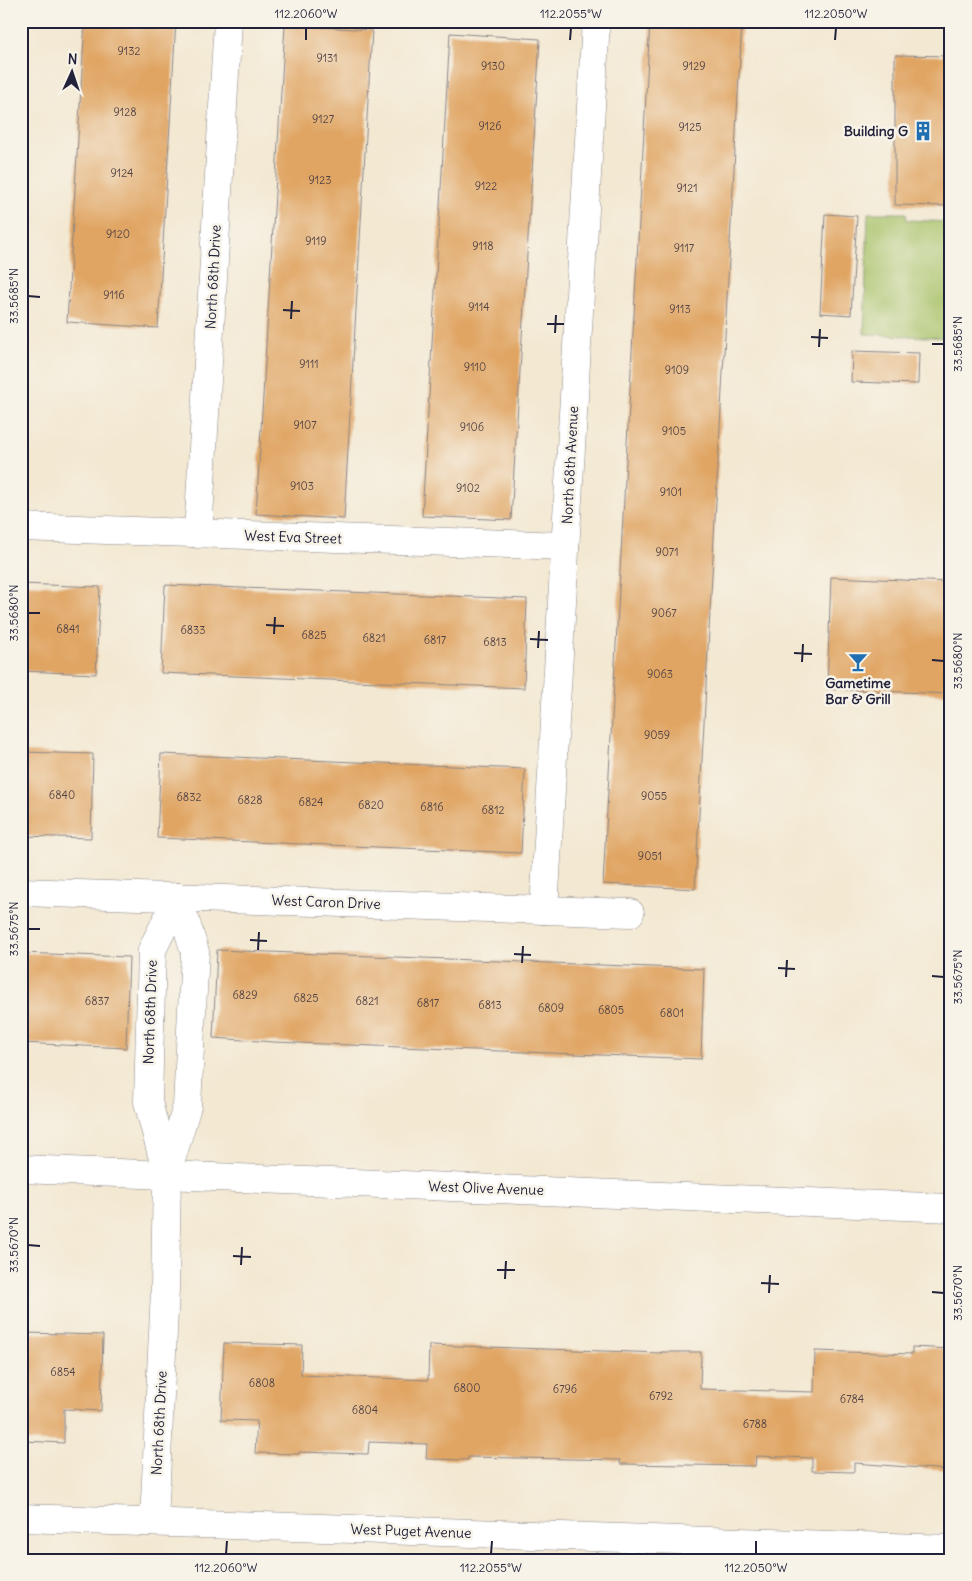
<svg xmlns="http://www.w3.org/2000/svg" width="972" height="1581" viewBox="0 0 972 1581" font-family="Delius,sans-serif">
  <style>
    .green { fill: #a8c36a; stroke: #657252 }
    .building { fill: #e0a564 }
    .lines { fill: none; stroke-linecap: round; stroke-linejoin: round }
    .minor-casing { stroke: #8a8586; stroke-width: 29 }
    .major-casing { stroke: #8a8586; stroke-width: 29 }
    .minor { stroke: #fff; stroke-width: 28 }
    .major { stroke: #fff; stroke-width: 28 }
    .ticks { fill: none; stroke: #22223b; stroke-width: 2 }
    .labels { text-anchor: middle; stroke-width: 5; stroke-linejoin: round; paint-order: stroke }
    .number-label { font-size: 11px; fill: #524345 }
    .poi-label { font-size: 14px; font-weight: bold; fill: #22223b; stroke: #f7f3e8; text-anchor: end }
    .street-label { font-size: 14px; fill: #22223b; stroke: #f7f3e8 }
    .neatline { fill: none; stroke: #22223b; stroke-width: 2 }
    .ticks-label { font-size: 12px; text-anchor: middle; fill: #22223b }
  </style>
  <rect width="100%" height="100%" fill="#f7f3e8"/>
  <filter id="ink" filterUnits="userSpaceOnUse"><feTurbulence type="fractalNoise" baseFrequency=".02" numOctaves="2"/><feDisplacementMap in="SourceGraphic" scale="10" xChannelSelector="R" yChannelSelector="G"/><feConvolveMatrix kernelMatrix="1 2 1 2 8 2 1 2 1" color-interpolation-filters="sRGB"/></filter>
  <filter id="wash" filterUnits="userSpaceOnUse"><feTurbulence type="fractalNoise" baseFrequency=".0096" numOctaves="4" result="noise"/><feDisplacementMap in="SourceGraphic" scale="20" xChannelSelector="R" yChannelSelector="G"/><feGaussianBlur stdDeviation="1.12" result="paint"/><feColorMatrix in="noise" values="0 0 0 0 0 0 0 0 0 0 0 0 0 0 0 0 0 1.4 0 .05"/><feComposite in="paint" operator="in"/></filter>
  <g filter="url(#wash)">
    <rect width="100%" height="100%" fill="#f3e8d2"/>
    <!-- green -->
    <path class="green" d="M868,213H906L907,220L951,222V338L864,334Z"/>
    <g id="blocks">
      <!-- building -->
      <g class="building">
        <path d="M85,21H176L158,328L67,322Z"/>
        <path d="M650,21H742L695,889L603,884Z"/>
        <path d="M285,25L372,30L344,519L256,514Z"/>
        <path d="M450,33L540,39L511,520L422,516Z"/>
        <path d="M895,55L951,56V206L895,205Z"/>
        <path d="M825,214L857,216L851,315L820,313Z"/>
        <path d="M852,351L919,353L918,384L851,382Z"/>
        <path d="M831,577L951,582V694L827,689Z"/>
        <path d="M21,584L100,587L96,674L21,671Z"/>
        <path d="M165,585L527,599L524,688L161,673Z"/>
        <path d="M21,752L93,754L91,838L21,836Z"/>
        <path d="M161,754L525,769L521,853L157,838Z"/>
        <path d="M217,950L704,969L701,1059L274,1042L213,1038Z"/>
        <path d="M21,953L129,957L126,1048L21,1043Z"/>
        <path d="M25,1333L103,1335L101,1411L64,1409V1443L23,1441Z"/>
        <path d="M224,1343L302,1345L301,1375L428,1380L429,1345L662,1353L661,1352H701L700,1389L814,1392L815,1351L912,1354V1347L951,1349V1446L949,1470L854,1463V1472L812,1471V1458L756,1456L755,1466L620,1464V1460L468,1457V1460L426,1459L427,1444L369,1442L368,1454L299,1452V1454L255,1453L257,1421L221,1420Z"/>
      </g>
    </g>
  </g>
  <g filter="url(#ink)">
    <use href="#blocks" fill-opacity="0" stroke="#8a8586" stroke-width="1"/>
    <g class="lines">
      <defs>
        <g id="minor">
          <path d="M21,527L565,546"/>
          <path d="M198,534L228,21"/>
          <path d="M21,892L630,913"/>
          <path d="M544,910L596,21"/>
          <path d="M167,1174L148,1102L152,950L178,897"/>
          <path d="M21,1518L951,1549"/>
          <path d="M154,1522L165,1289L167,1174L187,1106L195,952L178,897"/>
        </g>
        <path id="major" d="M21,1169L951,1208"/>
      </defs>
      <!-- minor casing -->
      <use href="#minor" class="minor-casing"/>
      <!-- major casing -->
      <use href="#major" class="major-casing"/>
      <!-- minor -->
      <use href="#minor" class="minor"/>
      <!-- major -->
      <use href="#major" class="major"/>
    </g>
  </g>
  <!-- ticks -->
  <path class="ticks" d="M306,40V28M570,40L571,28M835,40L836,28M28,296L40,297M283,310L300,311M291,319L292,301M547,324H564M555,333L556,315M811,337L828,338M932,344H944M819,347L820,329M28,613H40M266,625L284,626M274,634L275,617M530,639L548,640M538,648L539,631M794,653L812,654M932,660L944,661M802,662L803,644M28,929H40M250,940L267,941M258,950L259,932M514,954L531,955M522,963L523,946M778,968L795,969M932,976L944,977M786,977L787,960M28,1245L40,1246M233,1256L251,1257M241,1265L242,1247M497,1270H515M505,1279L506,1261M761,1283L779,1284M932,1292L944,1293M769,1293L770,1275M226,1554L227,1541M491,1554L492,1541M756,1554V1541"/>
  <!-- icons -->
  <defs>
    <symbol id="building-bare" viewBox="-9 -9 18 18"><path d="M-4-6H4V6H1V3H-1V6H-4ZM-2.5-4.3h1.7v1.8h-1.7ZM.8-4.3h1.7v1.8H.8ZM-2.5-1h1.7V.8h-1.7ZM.8-1h1.7V.8H.8Z" fill="#1f6fb2" stroke="#f7f3e8" stroke-width="2.5" paint-order="stroke"/></symbol>
    <symbol id="bar-bare" viewBox="-9 -9 18 18"><path d="M-6-5H6L.8 .8V4.5H3.5V6h-7V4.5H-.8V.8Z" fill="#1f6fb2" stroke="#f7f3e8" stroke-width="2.5" paint-order="stroke"/></symbol>
  </defs>
  <g fill-rule="evenodd">
    <use href="#building-bare" x="909" y="117" width="28" height="28"/>
    <use href="#bar-bare" x="844" y="648" width="28" height="28"/>
  </g>
  <g class="labels">
    <!-- number labels -->
    <g class="number-label">
      <text x="129" y="55">9132</text>
      <text x="327" y="62">9131</text>
      <text x="493" y="70">9130</text>
      <text x="694" y="70">9129</text>
      <text x="125" y="116">9128</text>
      <text x="323" y="123">9127</text>
      <text x="490" y="130">9126</text>
      <text x="690" y="131">9125</text>
      <text x="122" y="177">9124</text>
      <text x="320" y="184">9123</text>
      <text x="486" y="190">9122</text>
      <text x="687" y="192">9121</text>
      <text x="118" y="238">9120</text>
      <text x="316" y="245">9119</text>
      <text x="483" y="250">9118</text>
      <text x="684" y="252">9117</text>
      <text x="114" y="299">9116</text>
      <text x="479" y="311">9114</text>
      <text x="680" y="313">9113</text>
      <text x="309" y="368">9111</text>
      <text x="475" y="371">9110</text>
      <text x="677" y="374">9109</text>
      <text x="305" y="429">9107</text>
      <text x="472" y="431">9106</text>
      <text x="674" y="435">9105</text>
      <text x="302" y="490">9103</text>
      <text x="468" y="492">9102</text>
      <text x="671" y="496">9101</text>
      <text x="667" y="556">9071</text>
      <text x="664" y="617">9067</text>
      <text x="68" y="633">6841</text>
      <text x="193" y="634">6833</text>
      <text x="314" y="639">6825</text>
      <text x="374" y="642">6821</text>
      <text x="435" y="644">6817</text>
      <text x="495" y="646">6813</text>
      <text x="660" y="678">9063</text>
      <text x="657" y="739">9059</text>
      <text x="62" y="799">6840</text>
      <text x="654" y="800">9055</text>
      <text x="189" y="801">6832</text>
      <text x="250" y="804">6828</text>
      <text x="311" y="806">6824</text>
      <text x="371" y="809">6820</text>
      <text x="432" y="811">6816</text>
      <text x="493" y="814">6812</text>
      <text x="650" y="860">9051</text>
      <text x="245" y="999">6829</text>
      <text x="306" y="1002">6825</text>
      <text x="97" y="1005">6837</text>
      <text x="367" y="1005">6821</text>
      <text x="428" y="1007">6817</text>
      <text x="490" y="1009">6813</text>
      <text x="551" y="1012">6809</text>
      <text x="611" y="1014">6805</text>
      <text x="672" y="1017">6801</text>
      <text x="63" y="1376">6854</text>
      <text x="262" y="1387">6808</text>
      <text x="467" y="1392">6800</text>
      <text x="565" y="1393">6796</text>
      <text x="661" y="1400">6792</text>
      <text x="852" y="1403">6784</text>
      <text x="365" y="1414">6804</text>
      <text x="755" y="1428">6788</text>
    </g>
    <!-- poi labels -->
    <g class="poi-label">
      <text x="908" y="136">Building G</text>
      <text x="858" y="688" text-anchor="middle">Gametime<tspan x="858" dy="16">Bar &amp; Grill</tspan></text>
    </g>
    <!-- street labels -->
    <g class="street-label">
      <text transform="translate(213 277) rotate(-87)" y="5">North 68th Drive</text>
      <text transform="translate(570 465) rotate(-87)" y="5">North 68th Avenue</text>
      <text transform="translate(293 537) rotate(2)" y="5">West Eva Street</text>
      <text transform="translate(326 902) rotate(2)" y="5">West Caron Drive</text>
      <text transform="translate(150 1012) rotate(-88)" y="5">North 68th Drive</text>
      <text transform="translate(486 1188) rotate(2)" y="5">West Olive Avenue</text>
      <text transform="translate(159 1423) rotate(-87)" y="5">North 68th Drive</text>
      <text transform="translate(411 1531) rotate(2)" y="5">West Puget Avenue</text>
    </g>
  </g>
  <!-- margin -->
  <rect width="972" height="1581" fill="none" stroke="#f7f3e8" stroke-width="55"/>
  <!-- north arrow -->
  <g transform="translate(72 72) rotate(3)" stroke="#f7f3e8" stroke-width="4" paint-order="stroke">
  <path d="M0-4L9 19L0 12L-9 19Z" fill="#22223b"/>
  <text y="-8" font-size="14" font-weight="bold" text-anchor="middle" fill="#22223b">N</text>
  </g>
  <rect x="28" y="28" width="916" height="1526" class="neatline"/>
  <g class="ticks-label">
    <text x="306" y="18">112.2060°W</text>
    <text x="571" y="18">112.2055°W</text>
    <text x="836" y="18">112.2050°W</text>
    <text transform="translate(14 296) rotate(-90)" y="4">33.5685°N</text>
    <text transform="translate(958 344) rotate(-90)" y="4">33.5685°N</text>
    <text transform="translate(14 613) rotate(-90)" y="4">33.5680°N</text>
    <text transform="translate(958 661) rotate(-90)" y="4">33.5680°N</text>
    <text transform="translate(14 929) rotate(-90)" y="4">33.5675°N</text>
    <text transform="translate(958 977) rotate(-90)" y="4">33.5675°N</text>
    <text transform="translate(14 1245) rotate(-90)" y="4">33.5670°N</text>
    <text transform="translate(958 1293) rotate(-90)" y="4">33.5670°N</text>
    <text x="226" y="1572">112.2060°W</text>
    <text x="491" y="1572">112.2055°W</text>
    <text x="756" y="1572">112.2050°W</text>
  </g>
</svg>
